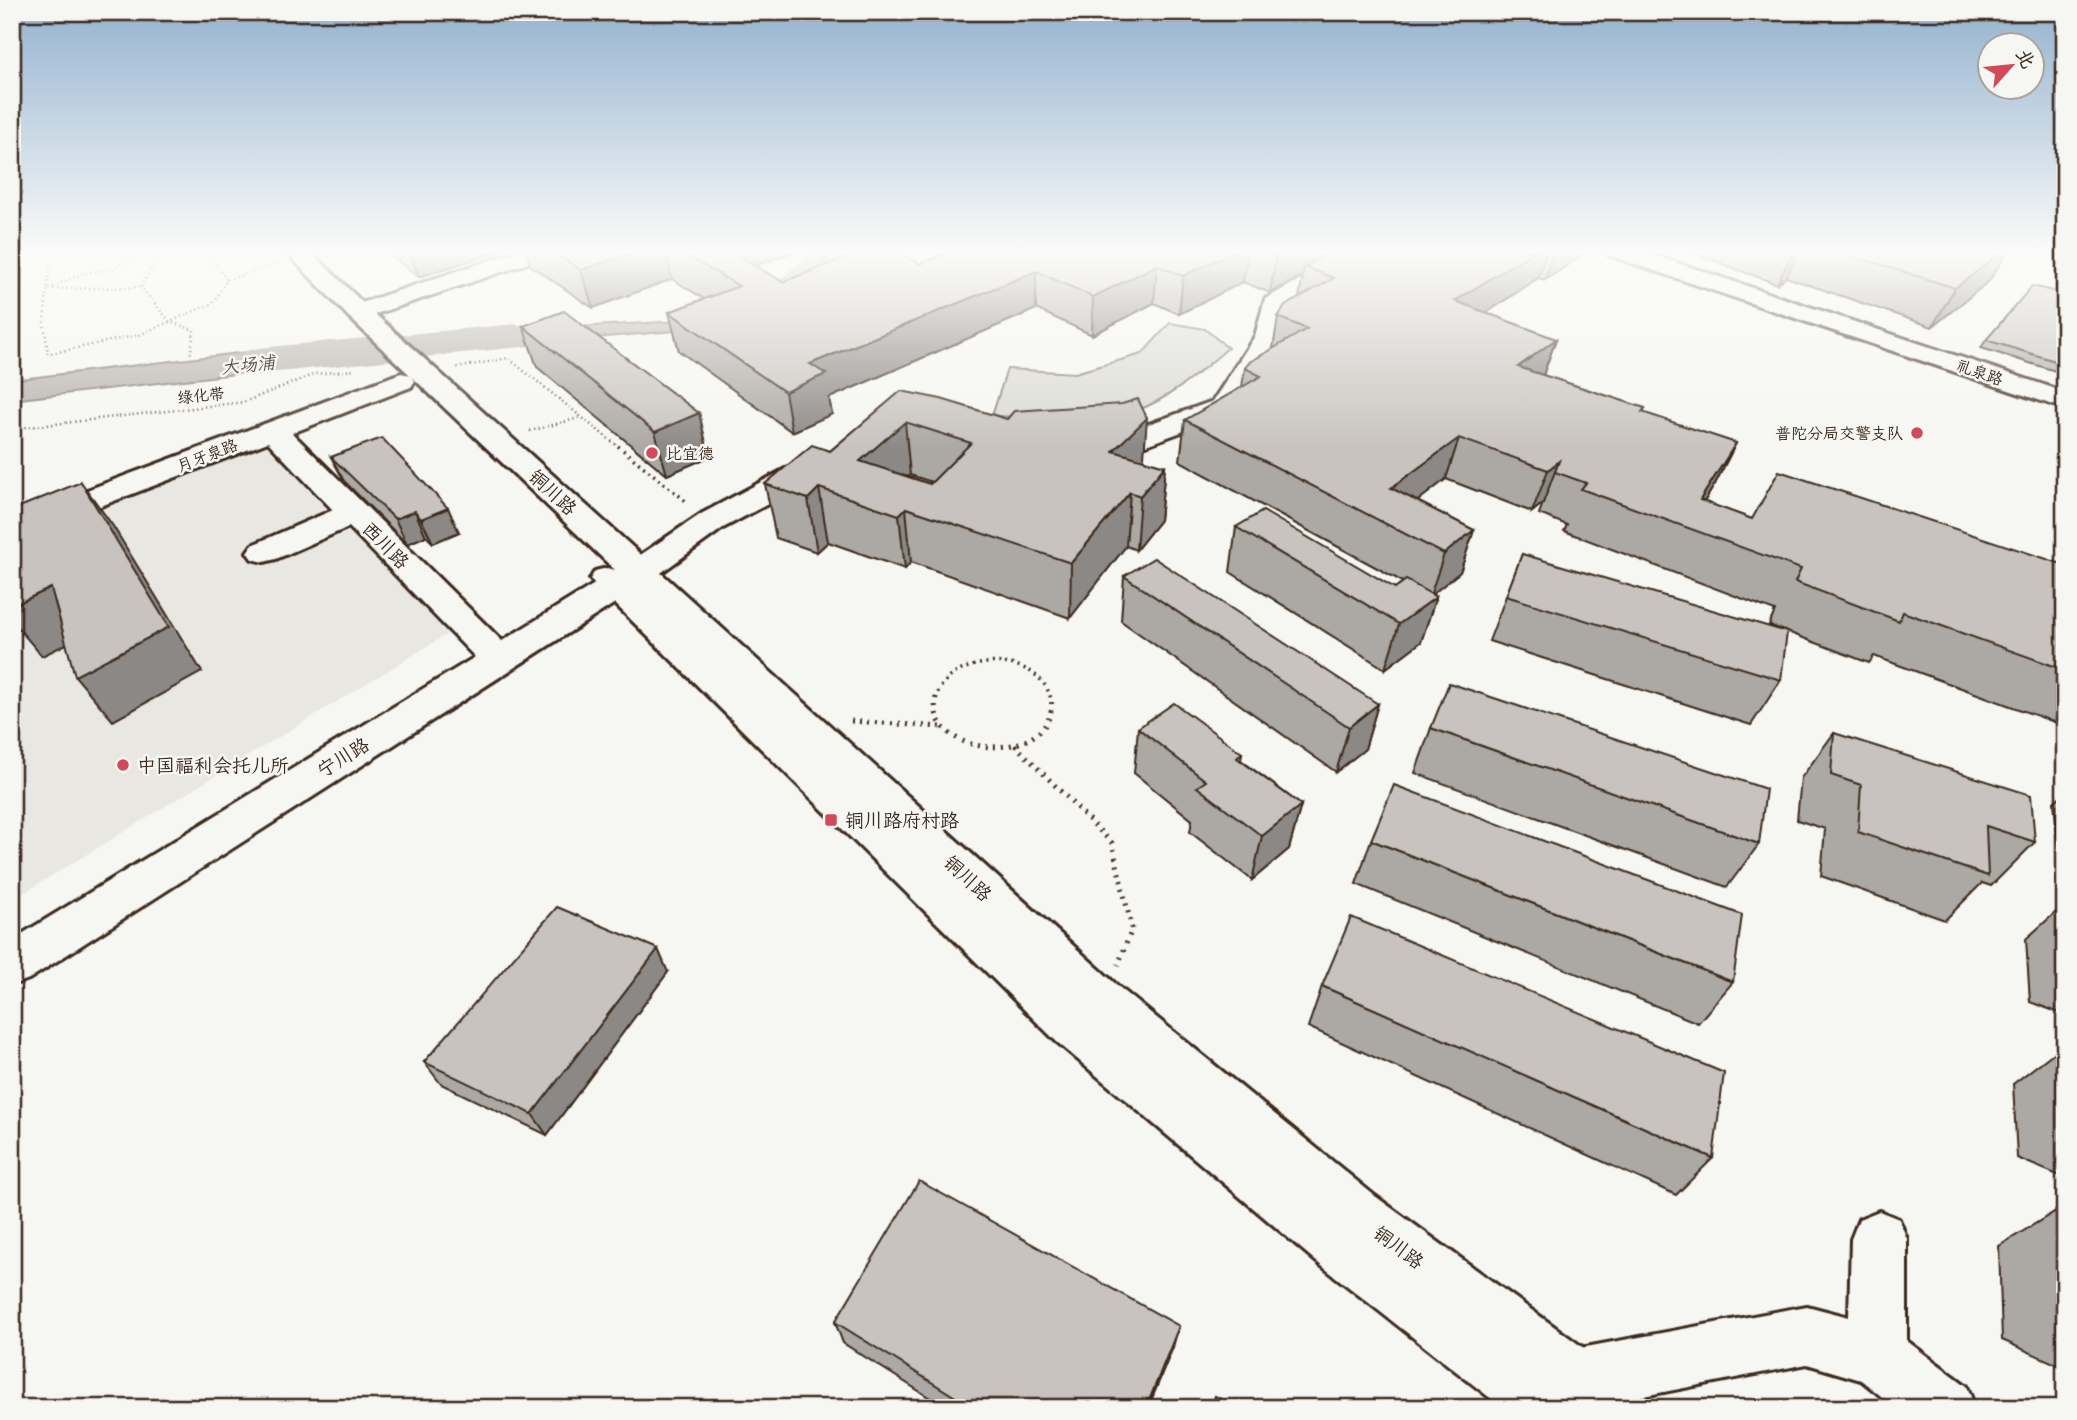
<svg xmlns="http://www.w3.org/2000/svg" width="2077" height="1420" viewBox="0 0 2077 1420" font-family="'Balsamiq Sans','LXGW WenKai TC',sans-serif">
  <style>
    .built { fill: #e8e7e2 }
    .green { fill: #dad9d3; stroke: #8a8278; stroke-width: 2 }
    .water { fill: #b6b0a9; stroke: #857a71; stroke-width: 2 }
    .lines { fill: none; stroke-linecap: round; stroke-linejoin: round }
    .river { fill: #b6b0a9; fill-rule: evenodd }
    .minor-casing { stroke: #3b2a1e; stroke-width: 6 }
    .major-casing { stroke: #3b2a1e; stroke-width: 6 }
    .path-far2 { stroke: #3b2a1e; stroke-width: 2.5; stroke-dasharray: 1 3.5; stroke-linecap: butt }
    .path-far1 { stroke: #3b2a1e; stroke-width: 3.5; stroke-dasharray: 2 4.5; stroke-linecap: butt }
    .path { stroke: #3b2a1e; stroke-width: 5; stroke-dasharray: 2 6; stroke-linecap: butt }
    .minor { fill: #f6f6f2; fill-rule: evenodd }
    .major { fill: #f6f6f2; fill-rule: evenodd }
    .wall { fill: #aca8a3; stroke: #3b2a1e; stroke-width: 2; fill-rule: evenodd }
    .shaded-wall { fill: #8c8885; stroke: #3b2a1e; stroke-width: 2 }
    .building { fill: #c8c3be; stroke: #3b2a1e; stroke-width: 2; fill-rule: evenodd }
    .poi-dot { fill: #d1495b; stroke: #f6f6f2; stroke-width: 2.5 }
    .labels { text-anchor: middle; stroke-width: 5; stroke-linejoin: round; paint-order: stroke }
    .far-street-label { font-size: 16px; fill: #3b2a1e; stroke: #f6f6f2 }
    .far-poi-label { font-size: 16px; fill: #3b2a1e; stroke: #f6f6f2; text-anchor: end }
    .far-water-label { font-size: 18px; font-style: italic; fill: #605248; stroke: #f6f6f2 }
    .street-label { font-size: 19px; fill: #3b2a1e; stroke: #f6f6f2 }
    .poi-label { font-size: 19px; fill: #3b2a1e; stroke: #f6f6f2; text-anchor: start }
  </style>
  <rect width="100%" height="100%" fill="#f6f6f2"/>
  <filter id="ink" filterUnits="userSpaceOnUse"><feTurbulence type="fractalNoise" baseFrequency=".0143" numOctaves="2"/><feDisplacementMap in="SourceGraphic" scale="14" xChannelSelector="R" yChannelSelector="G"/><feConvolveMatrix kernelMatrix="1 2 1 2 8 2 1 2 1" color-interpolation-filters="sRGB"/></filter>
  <g filter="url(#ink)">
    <!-- built -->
    <path class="built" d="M269,439L454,630L12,900V541Z"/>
    <!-- green -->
    <path class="green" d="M1170,323L1205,329L1228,348C1199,373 1170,399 1133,412C1100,423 1028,417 992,416L1007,369L1075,373L1142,354Z"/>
    <!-- water -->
    <g class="water">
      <path d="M815,250H838L771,307L721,327L490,347L432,344L423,339L487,332L717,319L760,301Z"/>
      <path d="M331,342L348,361L12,400V380Z"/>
    </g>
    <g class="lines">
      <!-- river -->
      <g class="river">
        <path d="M815,250H857L785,316L746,326L732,323L726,314L732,305L757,298Z"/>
        <path d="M516,324L531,328L537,337L531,346L258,374L243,370L236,361L243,352L258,348Z"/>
      </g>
      <defs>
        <g id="minor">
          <path d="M521,250H556L552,255L367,317H349L345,312L349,307Z"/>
          <path d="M1354,250H1383L1379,255L1286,308L1281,336L1233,413L1130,451L1095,456L1084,453L1080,447L1084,441L1115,436L1213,401L1255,336L1265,299Z"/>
          <path d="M1604,250H1639L2065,392V409L1608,255Z"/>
          <path d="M401,373L411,375L415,381L411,387L292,433L502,641L627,564L701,514L802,460L813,458L824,460L828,467L824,474L723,528L651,580L29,979L12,985V940L475,657L349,527L276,559L264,562L252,559L247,552L252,545L333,510L268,442L12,540V518Z"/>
          <path d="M1879,1211L1899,1219L1907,1239V1341L1967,1386L1975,1408H1896L1861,1380L1807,1364L1582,1408H1572L1554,1400L1545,1379L1554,1358L1575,1349L1807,1306L1849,1317L1851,1239L1859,1219Z"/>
        </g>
        <path id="major" d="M284,250H309L367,307L1119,987L1375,1196L1636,1386L1644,1408H1503L1318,1263L1057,1042L590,579L595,571L607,568L615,570L349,317Z"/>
      </defs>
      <!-- minor casing -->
      <use href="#minor" class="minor-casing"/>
      <!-- major casing -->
      <use href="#major" class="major-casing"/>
      <!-- path-far2 -->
      <g class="path-far2">
        <path d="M51,250L44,322L48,354L139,335L213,303L227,280L204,250"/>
        <path d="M160,250L141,287L170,322L194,330L190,357"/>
        <path d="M227,280L276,264"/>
        <path d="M49,289L80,274L112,269L151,250"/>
        <path d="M53,289L141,287"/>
        <path d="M457,368L508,358L620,448"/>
        <path d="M12,429L244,402L315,374L354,370"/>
        <path d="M530,431L579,418"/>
      </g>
      <!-- path-far1 -->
      <g class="path-far1">
        <path d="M618,446L687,502"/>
        <path d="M936,699C945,655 1037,646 1051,699"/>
      </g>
      <!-- path -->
      <g class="path">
        <path d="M936,697C924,762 1061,765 1051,697"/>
        <path d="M851,721L942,727"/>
        <path d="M1015,745L1112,843L1132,929L1118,965"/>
      </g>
      <!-- minor -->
      <use href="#minor" class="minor"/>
      <!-- major -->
      <use href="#major" class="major"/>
    </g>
    <!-- wall -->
    <g class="wall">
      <path d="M384,250H503L419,277Z"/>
      <path d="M525,250H794L795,251L755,266L783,282L827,265L825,250H894L920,264L944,254L936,250H1590L1545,280L1538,278L1486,313L1556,339L1543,375L1645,408L1643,413L1736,443L1715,484L1704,502L1752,519L2065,620V726L1874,656L1869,663L1769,625L1775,611L1564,531L1567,525L1539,514L1543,503L1532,512L1446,479L1417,501L1474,530L1460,572L1432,594L1436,597L1421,642L1385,669L1230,572L1236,527L1395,588L1403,582L1180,461L1185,420L1242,387L1245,368L1273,349L1278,317L1299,298L1303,275L1270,293L1243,282L1179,314L1154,303L1092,335L1036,309L829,398L832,414L792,432L679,351L669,312L704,299L672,279L593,308L530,265Z"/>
      <path d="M1685,250H2009L1989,281L1932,327L1786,277L1777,284Z"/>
      <path d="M2065,294V374L1981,348L1986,340Z"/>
      <path d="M523,326L699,413L709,457L667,475L537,367Z"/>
      <path d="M901,391L1165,466L1160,520L1136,550L1126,546L1070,618L911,562L905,569L828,542L817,552L776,538L765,484L830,451ZM910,475L932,482L930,484L908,477Z"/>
      <path d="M331,457L459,532L433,543L426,536L407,544L344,481Z"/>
      <path d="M1522,554L1781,680L1751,725L1489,641Z"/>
      <path d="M1124,576L1378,704L1365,749L1336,772L1121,621Z"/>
      <path d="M1138,728L1242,753L1241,760L1301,805L1289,849L1252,880L1190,832L1192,820L1134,773Z"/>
      <path d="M1431,728L1759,844L1727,887L1415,773Z"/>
      <path d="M1834,733L2035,842L1991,886L1982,883L1945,920L1821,876L1825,829L1797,820L1801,778Z"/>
      <path d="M2065,792V854L2059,852L2054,802Z"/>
      <path d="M1371,840L1733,982L1698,1023L1356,884Z"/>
      <path d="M2065,904V1015L2030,1002L2026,939Z"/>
      <path d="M668,972L547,1135L441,1084L424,1062Z"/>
      <path d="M1322,986L1713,1158L1676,1195L1308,1027Z"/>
      <path d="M2065,1044V1178L2017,1158L2013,1084Z"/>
      <path d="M2056,1211L2065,1215V1368L2002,1340L1999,1246Z"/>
      <path d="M835,1322L1173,1347L1148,1408H946L843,1343Z"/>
    </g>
    <!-- shaded-wall -->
    <g class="shaded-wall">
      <path d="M408,250H503L419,277Z"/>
      <path d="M639,250H665L672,279L593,308L581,270Z"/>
      <path d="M714,250H794L795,251L724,278Z"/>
      <path d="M1238,250H1248L1243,282L1179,314L1183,276Z"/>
      <path d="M1287,250H1349L1304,267L1303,275L1270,293L1276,256Z"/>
      <path d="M1535,250H1547L1538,278L1445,340L1455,301Z"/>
      <path d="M1554,250H1590L1545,280Z"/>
      <path d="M1794,250H1799L1786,277L1777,284Z"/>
      <path d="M2005,250H2009L1989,281L1932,327L1955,288Z"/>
      <path d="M1157,265L1154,303L1092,335L1093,297Z"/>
      <path d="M1036,271V309L829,398L832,414L792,432L785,392L810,364Z"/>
      <path d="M1556,339L1542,378L1518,367Z"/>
      <path d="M699,413L709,457L667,475L655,432Z"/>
      <path d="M1147,418L1143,470L1113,451Z"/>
      <path d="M905,422L910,475L875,507L860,461Z"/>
      <path d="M1459,438L1446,479L1387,525L1391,488Z"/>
      <path d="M1736,443L1715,484L1688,528L1700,500Z"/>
      <path d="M1559,461L1543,503L1532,512L1548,470Z"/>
      <path d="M1165,466L1160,520L1136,550L1140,496Z"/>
      <path d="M81,482L113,526L202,672L113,721L75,676Z"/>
      <path d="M819,488L828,542L817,552L808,499Z"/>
      <path d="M1130,492L1126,546L1070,618L1071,563Z"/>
      <path d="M448,508L459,532L433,543L421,519Z"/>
      <path d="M906,508L911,562L905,569L899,515Z"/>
      <path d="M415,511L426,536L407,544L395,519Z"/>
      <path d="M1474,530L1460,572L1430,596L1444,554Z"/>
      <path d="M51,588L87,634L42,656L12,621V606Z"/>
      <path d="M1436,597L1421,642L1385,669L1399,624Z"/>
      <path d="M1378,704L1365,749L1336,772L1349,727Z"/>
      <path d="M1301,805L1289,849L1252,880L1262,836Z"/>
      <path d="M658,949L668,972L547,1135L532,1114Z"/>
      <path d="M1179,1326L1173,1347L1148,1408H1146Z"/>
    </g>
    <!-- building -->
    <g class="building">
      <path d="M550,250H639L581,270Z"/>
      <path d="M677,250H727L783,282L850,256L838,250H894L920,264L955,250H1238L1183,276L1157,265L1093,297L1036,271L810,364L826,374L785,392L669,312L739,286Z"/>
      <path d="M1261,250H1287L1276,256Z"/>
      <path d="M1335,250H1535L1455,301L1556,339L1518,367L1645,408L1642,412L1736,443L1700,500L1752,519L1779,471L2065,565V602L2061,619L2065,620V670L1903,612L1899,621L1795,582L1801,569L1581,489L1586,483L1555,472L1559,461L1548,470L1459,438L1391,488L1474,530L1444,554L1185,420L1261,376L1245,368L1248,363L1307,329L1278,317L1285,306L1334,278L1304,267Z"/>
      <path d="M1834,250H2005L1955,288Z"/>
      <path d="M2032,286L2065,294V364L1986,340Z"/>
      <path d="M564,311L699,413L655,432L523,326Z"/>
      <path d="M901,391L941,399L1007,419L1014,411L1122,404L1138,399L1147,418L1113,451L1165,466L1140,496L1130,492L1071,563L906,508L899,515L819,488L808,499L765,484L812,445L830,451ZM905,422L971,443L930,484L860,461Z"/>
      <path d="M382,438L448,508L421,519L415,511L395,519L331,457Z"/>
      <path d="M81,482L169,627L75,676L51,588L12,606V510Z"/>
      <path d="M1263,511L1395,588L1406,580L1436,597L1399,624L1236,527Z"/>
      <path d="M1522,554L1787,632L1781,680L1506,596Z"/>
      <path d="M1154,558L1378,704L1349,727L1124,576Z"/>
      <path d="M1449,683L1766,789L1759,844L1431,728Z"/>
      <path d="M1174,703L1242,753L1237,758L1301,805L1262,836L1197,787L1206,781L1138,728Z"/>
      <path d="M1834,733L2031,795L2035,842L1986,826L1988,876L1858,832L1861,785L1831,775Z"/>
      <path d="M1394,785L1742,915L1733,982L1371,840Z"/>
      <path d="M557,907L658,949L532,1114L424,1062Z"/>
      <path d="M1351,917L1724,1073L1713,1158L1322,986Z"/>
      <path d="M919,1181L1179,1326L1146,1408H973L835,1322Z"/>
      <path d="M2056,1211L2065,1215V1310L2064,1309Z"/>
      <path d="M1215,1396L1237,1408H1211Z"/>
    </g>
  </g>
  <!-- sky -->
  <linearGradient id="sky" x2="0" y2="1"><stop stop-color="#94b2cf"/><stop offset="0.56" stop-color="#fbfbf9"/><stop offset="1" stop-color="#fbfbf9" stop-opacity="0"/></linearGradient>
  <rect width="2077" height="449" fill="url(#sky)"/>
  <!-- markers -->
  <g class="poi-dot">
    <circle cx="1917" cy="433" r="7"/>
    <circle cx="652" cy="453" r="7"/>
    <circle cx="123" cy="765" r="7"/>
    <rect x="824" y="813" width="14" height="14" rx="3.5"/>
  </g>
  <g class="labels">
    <!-- far-street labels -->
    <g class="far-street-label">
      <text transform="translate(1980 372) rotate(19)" y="6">礼泉路</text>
      <text transform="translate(201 395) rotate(-6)" y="6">绿化带</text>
      <text transform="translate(207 455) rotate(-21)" y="6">月牙泉路</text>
    </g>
    <!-- far-poi labels -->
    <g class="far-poi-label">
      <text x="1903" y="439">普陀分局交警支队</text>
      <text x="666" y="459" text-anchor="start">比宜德</text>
    </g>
    <!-- far-water labels -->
    <g class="far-water-label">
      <text transform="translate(248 365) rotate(-6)" y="6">大场浦</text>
    </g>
    <!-- street labels -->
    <g class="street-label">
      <text transform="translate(553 492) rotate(43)" y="7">铜川路</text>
      <text transform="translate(386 545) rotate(45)" y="7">西川路</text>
      <text transform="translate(343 757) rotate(-32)" y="7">宁川路</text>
      <text transform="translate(968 878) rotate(43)" y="7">铜川路</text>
      <text transform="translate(1399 1247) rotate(37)" y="7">铜川路</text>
    </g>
    <!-- poi labels -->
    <g class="poi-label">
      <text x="137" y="772">中国福利会托儿所</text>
      <text x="845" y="827">铜川路府村路</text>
    </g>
  </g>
  <!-- margin -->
  <rect width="2077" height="1420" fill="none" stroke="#f6f6f2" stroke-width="42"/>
  <rect x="21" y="21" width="2035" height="1378" fill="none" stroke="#3b2a1e" stroke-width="2.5" filter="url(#ink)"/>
  <!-- north arrow -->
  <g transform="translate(2011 66) rotate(63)"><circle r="33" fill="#f6f6f2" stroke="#aba49d" stroke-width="2"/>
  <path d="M0-5L12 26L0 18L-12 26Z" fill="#d1495b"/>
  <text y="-10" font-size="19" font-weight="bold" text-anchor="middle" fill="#3b2a1e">北</text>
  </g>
</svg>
